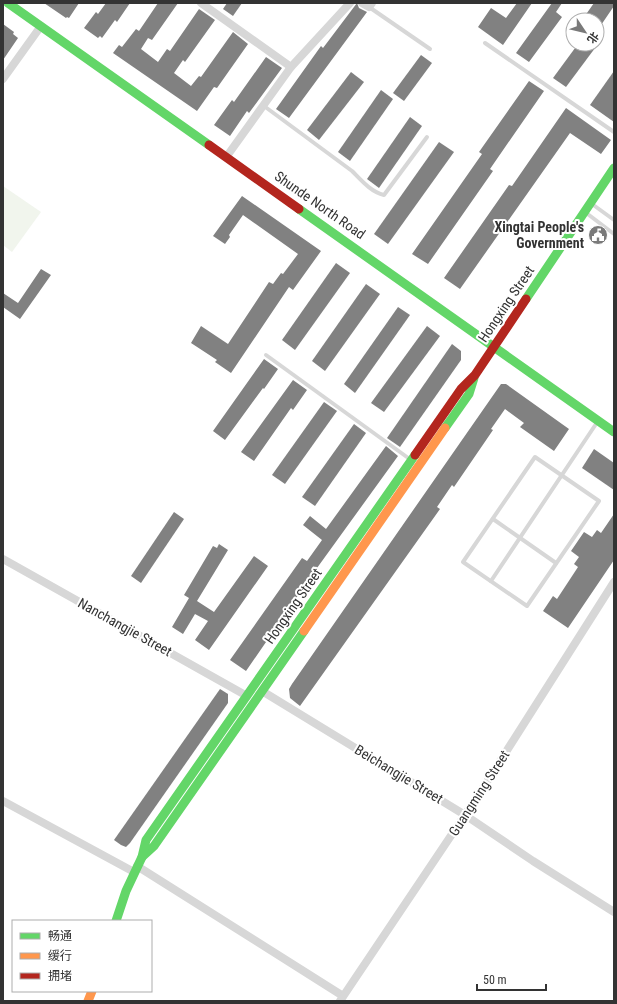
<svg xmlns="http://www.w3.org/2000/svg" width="617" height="1004" viewBox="0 0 617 1004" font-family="'Roboto Condensed','Noto Sans SC',sans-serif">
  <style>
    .green { fill: #f1f5ed }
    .building { fill: #818181 }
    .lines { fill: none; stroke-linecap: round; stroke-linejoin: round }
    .lane { stroke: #d7d7d7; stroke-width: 4 }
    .street { stroke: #d7d7d7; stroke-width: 8 }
    .fast { stroke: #63d668; stroke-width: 9 }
    .slow { stroke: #ff974d; stroke-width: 9 }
    .jam { stroke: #b3261e; stroke-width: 9 }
    .labels { text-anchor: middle; stroke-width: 4; stroke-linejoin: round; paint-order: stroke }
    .street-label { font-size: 14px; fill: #333; stroke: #fff }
    .poi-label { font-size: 14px; font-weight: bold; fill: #333; stroke: #fff; text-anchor: end }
  </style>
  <rect width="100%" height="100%" fill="#fff"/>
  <!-- green -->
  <path class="green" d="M3,186L41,212L12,252L3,245Z"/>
  <!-- building -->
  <g class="building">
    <path d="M44,3H79L69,18L67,17L66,18Z"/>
    <path d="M106,3H130L117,22L115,20L102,38L100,36L98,38L84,28L96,12L98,14Z"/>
    <path d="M158,3H178L152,40L148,38L141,49L158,62L167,49L170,51L199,9L215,20L185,62L183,60L174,73L191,86L199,76L201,77L233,32L248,44L217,88L214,87L197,111L113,53L119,45L122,47L136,29L139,31Z"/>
    <path d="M227,3H242L233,16L223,9Z"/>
    <path d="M357,3L359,8L367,12L289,118L276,109L321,46L323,48Z"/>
    <path d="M517,3H532L503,45L478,27L491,8L506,18Z"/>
    <path d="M552,3H562L556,12L562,17L529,62L516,53Z"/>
    <path d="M594,3H614V6L597,31V20H582Z"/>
    <path d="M3,24L14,32L13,34L18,38L3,60Z"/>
    <path d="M578,44H598L566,87L553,78Z"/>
    <path d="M421,55L432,63L404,101L393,93Z"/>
    <path d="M266,57L282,68L249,113L247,111L230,136L214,125L232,100L234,102Z"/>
    <path d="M614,71V122L590,105Z"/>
    <path d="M351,72L364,82L319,140L307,130Z"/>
    <path d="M529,81L544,91L490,169L493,171L428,264L412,254L482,154L479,152Z"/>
    <path d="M381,90L393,99L350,161L338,152Z"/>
    <path d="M566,108L611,140L601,154L570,133L460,289L444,278L509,185L512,186Z"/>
    <path d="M410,117L422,126L379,188L367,179Z"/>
    <path d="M439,142L454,152L388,244L374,234Z"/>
    <path d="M242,196L321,251L293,290L289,287L231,373L215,362L217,360L191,343L201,326L228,344L269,282L273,284L281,273L283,274L298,254L243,215L229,235L230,237L225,244L213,236Z"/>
    <path d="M336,263L350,273L295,350L282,340Z"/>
    <path d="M41,269L51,275L20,319L3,307V293L18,303Z"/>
    <path d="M366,284L380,294L325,371L312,361Z"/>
    <path d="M398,307L410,315L355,393L344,384Z"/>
    <path d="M427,326L440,336L384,412L371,403Z"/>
    <path d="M452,344L461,351V360L400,447L387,438Z"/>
    <path d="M264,359L278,369L264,389L263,388L225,440L213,431Z"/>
    <path d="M293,380L307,390L293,410L291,408L254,461L241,452Z"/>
    <path d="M501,384H506L569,429L554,451L520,427L524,423L505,409L491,429L493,430L454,487L452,485L437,507L440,509L300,706L290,698L289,689L292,684Z"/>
    <path d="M324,402L337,411L285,484L272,475Z"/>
    <path d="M354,424L366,433L315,506L302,497Z"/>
    <path d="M386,446L398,456L317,568L246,671L230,660L302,558L307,561L322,540L303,525L310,516L326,529Z"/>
    <path d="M594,449L614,463V490L582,468Z"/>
    <path d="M174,512L184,519L141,583L131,576Z"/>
    <path d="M614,514V560L568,628L543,611L553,596L557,599L578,567L574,564L579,557L571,551L584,532L592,537L597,530L601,533Z"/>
    <path d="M219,544L228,550L197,601L214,612L254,556L268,566L209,650L195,640L208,621L195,614L183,634L172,627L189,598L184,595L213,546L217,548Z"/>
    <path d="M220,689L228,694V703L130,843L126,847L121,845L114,840Z"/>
  </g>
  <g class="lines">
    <!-- lane -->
    <g class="lane">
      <path d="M369,7L430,49"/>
      <path d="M485,43L614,132"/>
      <path d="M264,106L352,171C361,180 371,192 384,195L427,137"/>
      <path d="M592,204L614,220"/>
      <path d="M585,212L614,234"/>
      <path d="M266,355L411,460"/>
      <path d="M535,457L599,501L527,606L463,562Z"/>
      <path d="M493,519L556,563"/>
      <path d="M491,581L598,421"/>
    </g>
    <!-- street -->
    <g class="street">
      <path d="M201,3L291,67"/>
      <path d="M362,3L369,7L372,3"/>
      <path d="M3,79L41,26"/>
      <path d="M227,156L291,67L350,3"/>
      <path d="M3,559L247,696"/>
      <path d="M262,691L465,815L533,861L614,912"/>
      <path d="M3,801L134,872"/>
      <path d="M137,866L343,996"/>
      <path d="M340,1001L483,788L614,582"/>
    </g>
    <!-- fast -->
    <g class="fast">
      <path d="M8,3L209,145"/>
      <path d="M299,209L614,432"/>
      <path d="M526,299L614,168"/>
      <path d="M445,428L469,394L474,378"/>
      <path d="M142,857L154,846L304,631"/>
      <path d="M116,921L126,891L142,857L146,840L415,455"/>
    </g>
    <!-- slow -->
    <g class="slow">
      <path d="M304,631L445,428"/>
      <path d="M88,1001L92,991"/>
    </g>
    <!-- jam -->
    <g class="jam">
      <path d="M209,145L299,209"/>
      <path d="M415,455L461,389L475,375L526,299"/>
    </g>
  </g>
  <!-- icons -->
  <defs>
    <symbol id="civic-disc" viewBox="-11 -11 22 22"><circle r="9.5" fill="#7a7a7a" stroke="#fff"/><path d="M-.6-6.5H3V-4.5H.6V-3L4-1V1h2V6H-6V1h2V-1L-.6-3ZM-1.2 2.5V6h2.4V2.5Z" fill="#fff"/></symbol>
  </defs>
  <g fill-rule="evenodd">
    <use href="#civic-disc" x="587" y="224" width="22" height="22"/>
  </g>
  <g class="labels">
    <!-- street labels -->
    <g class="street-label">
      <text transform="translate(320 205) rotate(35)" y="5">Shunde North Road</text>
      <text transform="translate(506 304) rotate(-56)" y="5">Hongxing Street</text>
      <text transform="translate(293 606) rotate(-55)" y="5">Hongxing Street</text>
      <text transform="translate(125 627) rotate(29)" y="5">Nanchangjie Street</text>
      <text transform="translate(399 774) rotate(31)" y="5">Beichangjie Street</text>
      <text transform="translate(479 793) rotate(-57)" y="5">Guangming Street</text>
    </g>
    <!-- poi labels -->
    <g class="poi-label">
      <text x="584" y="232">Xingtai People's<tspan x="584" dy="16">Government</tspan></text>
    </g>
  </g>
  <!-- border -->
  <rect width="617" height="1004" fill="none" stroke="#333333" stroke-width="8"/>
  <!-- legend -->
  <rect x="12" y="920" width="140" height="72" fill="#ffffff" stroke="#adadad"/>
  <rect x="20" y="933" width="20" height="6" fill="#63d668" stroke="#adadad"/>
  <text x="48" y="940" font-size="12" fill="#333333">畅通</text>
  <rect x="20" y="953" width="20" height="6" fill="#ff974d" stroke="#adadad"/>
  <text x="48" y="960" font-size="12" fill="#333333">缓行</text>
  <rect x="20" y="973" width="20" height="6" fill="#b3261e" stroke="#adadad"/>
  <text x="48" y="980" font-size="12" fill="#333333">拥堵</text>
  <!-- north arrow -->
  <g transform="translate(585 32) rotate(125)"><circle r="19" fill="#ffffff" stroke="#adadad"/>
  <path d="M0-3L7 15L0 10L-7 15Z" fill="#7a7a7a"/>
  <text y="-6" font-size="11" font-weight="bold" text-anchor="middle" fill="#333333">北</text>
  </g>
  <!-- scale -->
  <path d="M477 984v6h69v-6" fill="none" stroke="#333333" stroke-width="2"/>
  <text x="483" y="984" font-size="12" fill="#333333" stroke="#ffffff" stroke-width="3" paint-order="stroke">50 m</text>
</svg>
